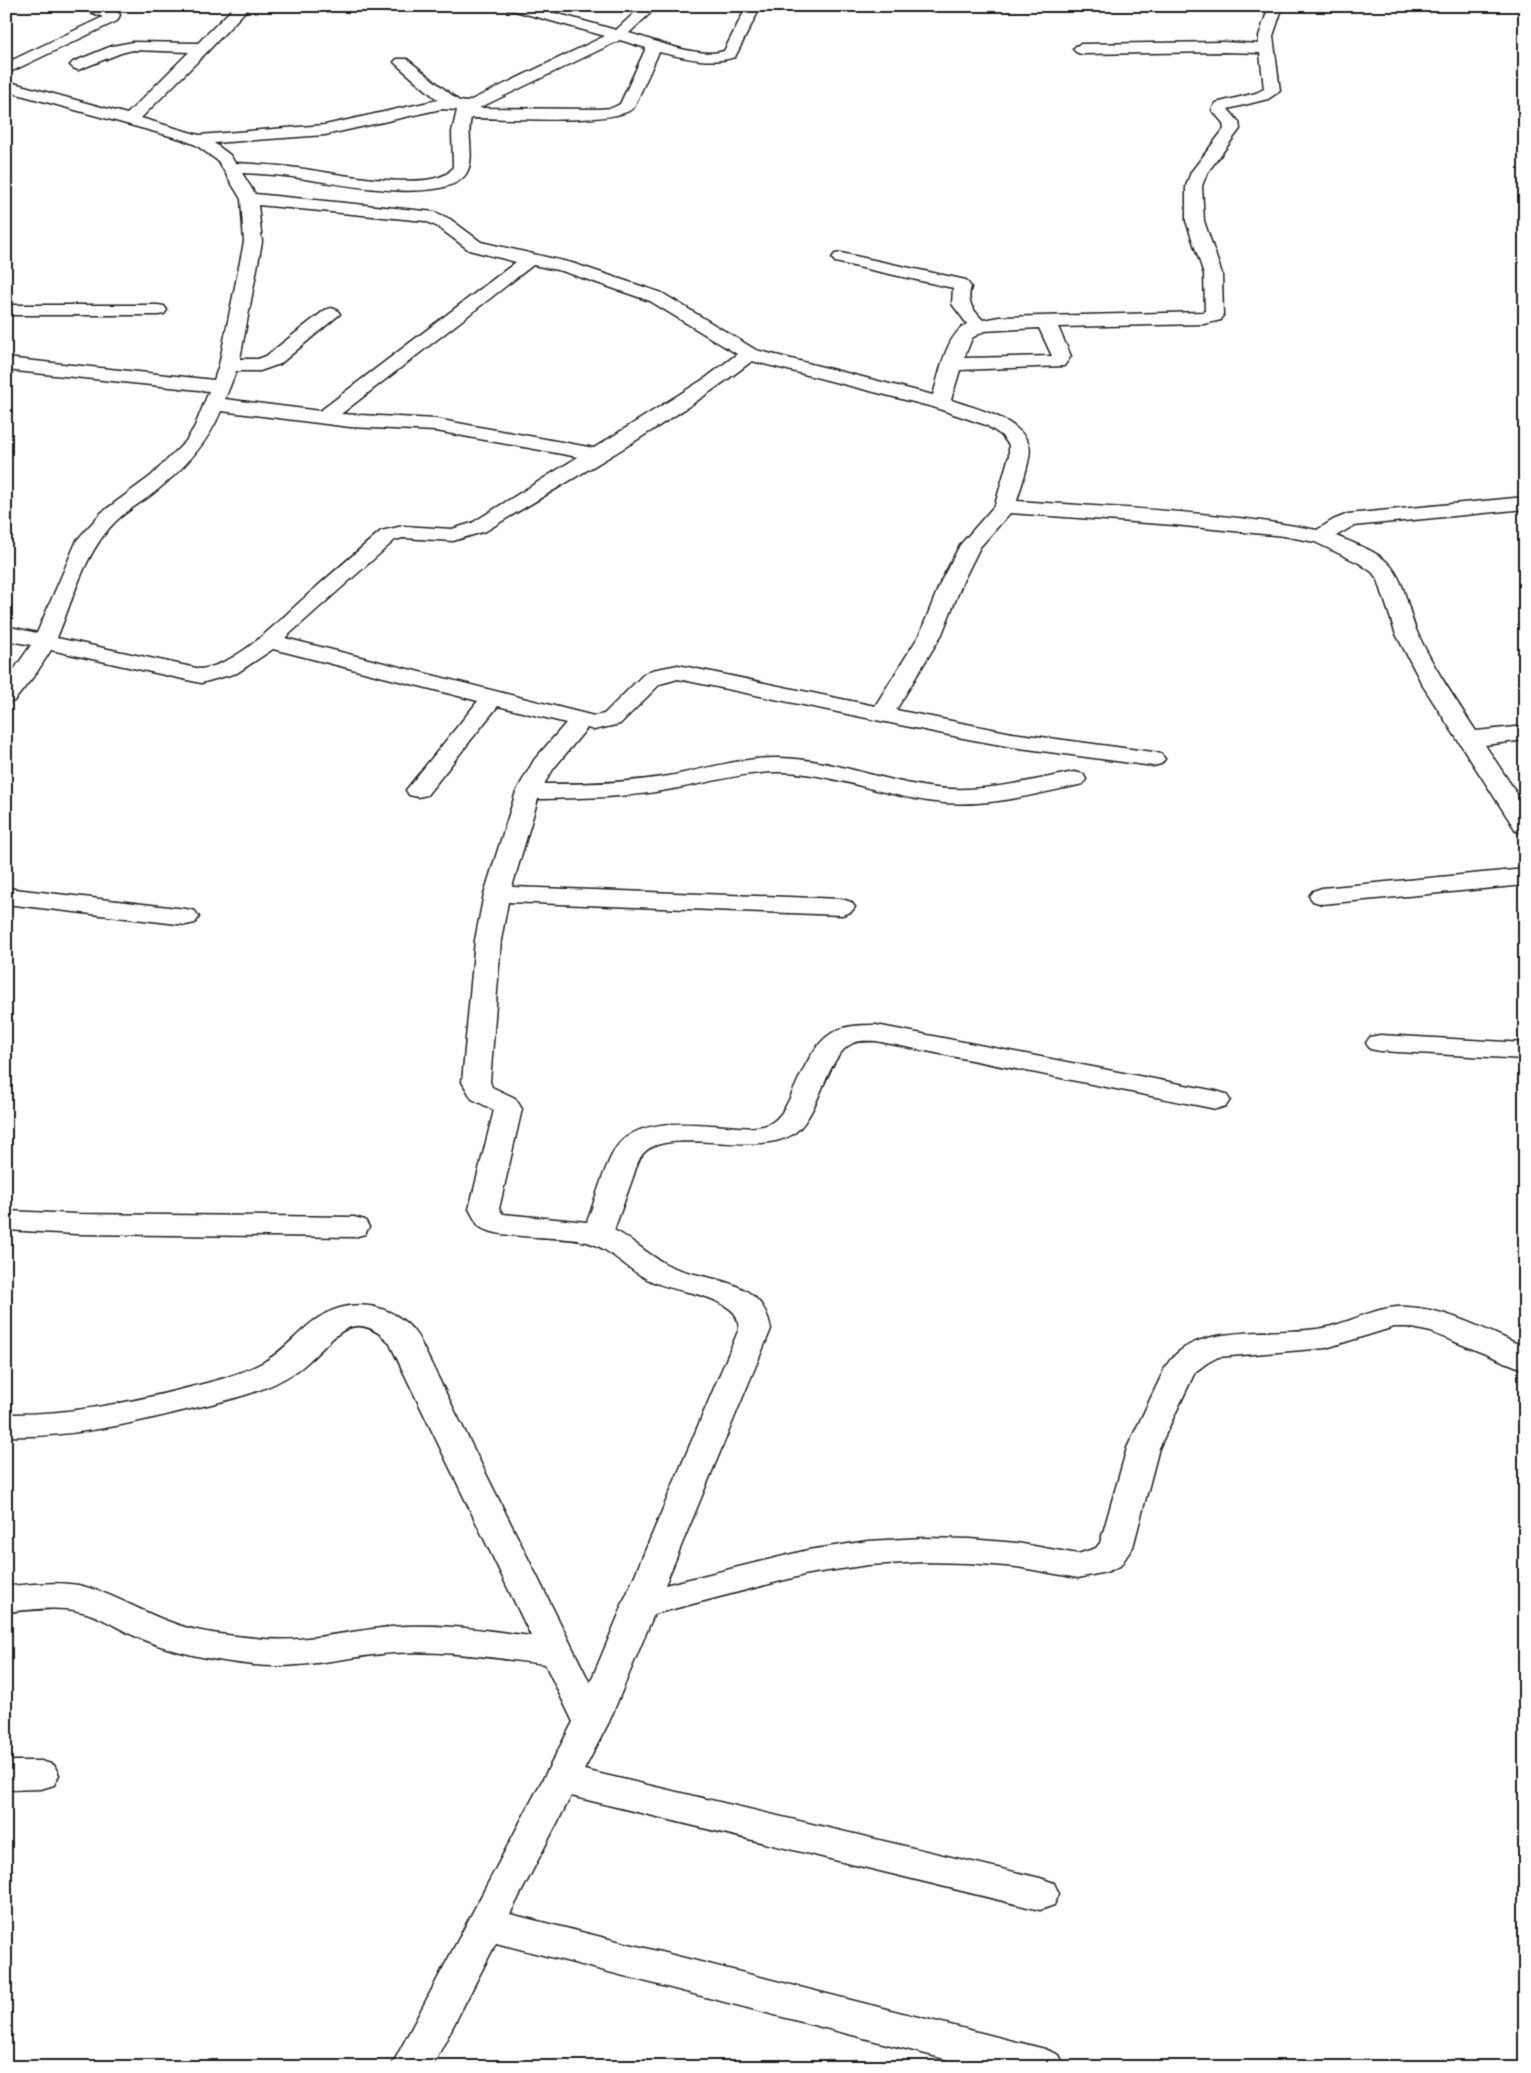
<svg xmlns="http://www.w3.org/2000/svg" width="1531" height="2073" viewBox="0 0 1531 2073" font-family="Kalam,sans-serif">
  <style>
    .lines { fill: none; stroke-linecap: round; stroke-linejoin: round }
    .minor-casing { stroke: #1c1c1c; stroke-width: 3 }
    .minor { fill: #fff; fill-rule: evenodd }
  </style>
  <rect width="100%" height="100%" fill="#fff"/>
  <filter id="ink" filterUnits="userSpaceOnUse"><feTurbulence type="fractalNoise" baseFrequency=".02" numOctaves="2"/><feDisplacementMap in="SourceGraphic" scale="10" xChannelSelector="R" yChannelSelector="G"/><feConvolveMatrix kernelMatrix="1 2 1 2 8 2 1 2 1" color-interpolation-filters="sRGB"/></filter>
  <g filter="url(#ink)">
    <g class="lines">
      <defs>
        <g id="minor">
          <path d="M81,6C93,6 112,4 120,15L117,21L6,74V63L103,17L83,9Z"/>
          <path d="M235,6H250L208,51L141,118L199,135L325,125L438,100L397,65L394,62L397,59H407L459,101L467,102L605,36L508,9L506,6H530L616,30L642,6H658L629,33C654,40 699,59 724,51L747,6H761L735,57C710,65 685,58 659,52L634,107C621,126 498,118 471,118C466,136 476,158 466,174C445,206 332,183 299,178C280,175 261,174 242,173L255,194L435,212L450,219L481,242L572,263L662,293L756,350L933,395C940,373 945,336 967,324L952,304L953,288L835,262L832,258L835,254L841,253L966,280L971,287C966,302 973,310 983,320L999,317L1205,312L1204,274L1186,221V186L1191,172L1224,129L1223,123L1212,110L1216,103L1256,93L1264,89L1260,53L1223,52L1081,54L1076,52L1073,49L1076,46L1081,44L1223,42L1259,44V36L1269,6H1283L1273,36L1280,91L1268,99L1228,109L1239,122L1240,129L1207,173L1202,186L1204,221L1222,274L1223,316L1221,320L1204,324L1058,327L1071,356L1064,366L960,370L951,400C974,408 1019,418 1029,445C1033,456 1020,488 1017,501C1117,508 1219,511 1317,530L1333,520L1348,514L1525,497V509L1353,526L1336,536C1353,543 1374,550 1387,562C1406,580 1407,610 1417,632C1433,667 1455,699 1476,731L1525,726V740L1485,745L1525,806V833L1516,831L1513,826L1423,686L1395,632L1378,580L1372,572L1359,563L1315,542L1284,536L1174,525L1010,513L980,547L963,581L942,634L896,710L1012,733L1153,752L1161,754L1165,759L1161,764L1153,766L1012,747L968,739L678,679L660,684L620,724L594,730L587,728L554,768L544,784C586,784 628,783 669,776C706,769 742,757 780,758C834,759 883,782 936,788C982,793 1029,781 1074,772L1083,774L1086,779L1083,784L1074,786C1029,796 982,808 935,802C883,796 835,774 783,772C743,771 706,784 667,790C624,798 581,798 538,799L512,887L842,899L851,902L855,907L851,912L842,915L508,902L501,940L490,1082L492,1087L515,1098L522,1109L499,1209L503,1214L587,1222C595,1201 603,1170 614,1151C634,1116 692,1124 726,1126C740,1127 759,1130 771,1123C781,1117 786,1106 791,1096C801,1075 812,1045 832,1033C844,1025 862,1025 876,1025L1216,1091L1226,1094L1230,1100L1226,1106L1216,1109L876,1041C869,1041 860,1040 853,1043C825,1056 821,1115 793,1134C755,1159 659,1122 640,1158C636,1165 635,1173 632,1180C626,1197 620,1213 614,1230C634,1240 650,1257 670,1266C708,1283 762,1276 771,1329L665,1585L808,1550L868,1541L923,1538L969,1539L1017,1543L1078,1554L1096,1548L1100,1543L1127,1448L1166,1366C1194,1320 1277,1337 1323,1328C1351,1323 1378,1305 1407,1307C1448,1309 1487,1331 1525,1347V1370L1431,1332L1408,1327H1394L1326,1348L1218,1357L1207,1363L1195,1372L1159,1448L1133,1547L1120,1566L1106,1572L1078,1578L1017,1567L969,1563L923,1562L868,1565L808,1574L654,1614L609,1722L584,1770L1040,1878L1054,1883L1059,1894L1054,1905L1040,1910L571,1796L510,1914L1045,2049L1059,2055L1065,2067H976L496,1943L432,2067H391L573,1722L545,1664C495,1658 444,1650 394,1653C347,1656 302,1670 254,1665C217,1661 179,1654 144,1640C122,1632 101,1615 78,1611C55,1606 30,1610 6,1612V1586C30,1585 55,1581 78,1585C111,1592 139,1611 170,1622C197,1633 227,1635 255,1638C302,1644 345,1631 391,1627C438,1623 485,1630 531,1636L389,1342C353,1307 337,1336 309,1361C299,1371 286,1378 274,1384C246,1397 216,1403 186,1410C126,1425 68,1438 6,1436V1414C65,1415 122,1404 179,1390C207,1383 235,1377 262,1363C296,1345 307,1313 349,1306C375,1302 404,1314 418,1337L590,1683L622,1607L621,1605L626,1596L739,1329C738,1321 737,1314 730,1309C705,1290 672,1293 645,1278C625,1267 609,1248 587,1242C564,1235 493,1240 479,1226C475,1221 472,1214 469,1209L494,1110L472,1099L462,1082L475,940L484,894L516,792L534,760L566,723L498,706L427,795L418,797L409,795L406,790L478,701L273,649L237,673L201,683L51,650L37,672L14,701L6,703V681L31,645L6,640V626L37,633L77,540L101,513L151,476L186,441L195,426L209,391L6,370V358L214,380L219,365L244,242L241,199L218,161L196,145L181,139L6,91V81L127,114L189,52L133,50L121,53L78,70L73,68L70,65L73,62L112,46L133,42L198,43ZM620,40L646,48L620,104L612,108L598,109L479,108ZM441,109L457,110L452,132L453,167C439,196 324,171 297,168C276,165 256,164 235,163L230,155L214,143L325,135ZM258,205L425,221L438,227L469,250L516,262L320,411L225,399L236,371H260L280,364L340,314L337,310L331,308L325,310L266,356L258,359H240L262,242ZM533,265L562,271L650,301L737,354L707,377L594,448L436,419L341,414ZM1039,328L1052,356L964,358L972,338L984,331ZM752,361L933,407L986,425L1001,435L1009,445V456L995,505L960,545L941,581L920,634L875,706L678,665L652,670L644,674L604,714L594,716L285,638L395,540L403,538L453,541L486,531C576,476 669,425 752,361ZM221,411L350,427L436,431L578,457L472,523L452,529L403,526L381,531C355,553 329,576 303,599C276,623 239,664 201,669L57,638C73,599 85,552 115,522C125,512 140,503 151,495C181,472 207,445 221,411Z"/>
          <path d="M6,305H158L164,306L167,310L164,314L158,315H6Z"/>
          <path d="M1525,869V885L1322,904L1313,901L1309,896L1313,891L1322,888Z"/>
          <path d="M6,888L186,909L195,911L199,917L195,923L186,925L6,904Z"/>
          <path d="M1380,1035L1525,1043V1059L1380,1051L1370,1049L1366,1043L1370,1037Z"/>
          <path d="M6,1211L76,1214L354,1217L365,1220L369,1227L365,1234L354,1237L76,1234L6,1230Z"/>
          <path d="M6,1761H41L54,1765L59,1775L54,1785L41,1789L6,1790Z"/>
        </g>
      </defs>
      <!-- minor casing -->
      <use href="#minor" class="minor-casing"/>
      <!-- minor -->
      <use href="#minor" class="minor"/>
    </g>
  </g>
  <!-- margin -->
  <rect width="1531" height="2073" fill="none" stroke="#fff" stroke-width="25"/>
  <rect x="12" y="12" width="1506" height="2048" fill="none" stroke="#1c1c1c" stroke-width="2" filter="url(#ink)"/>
</svg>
